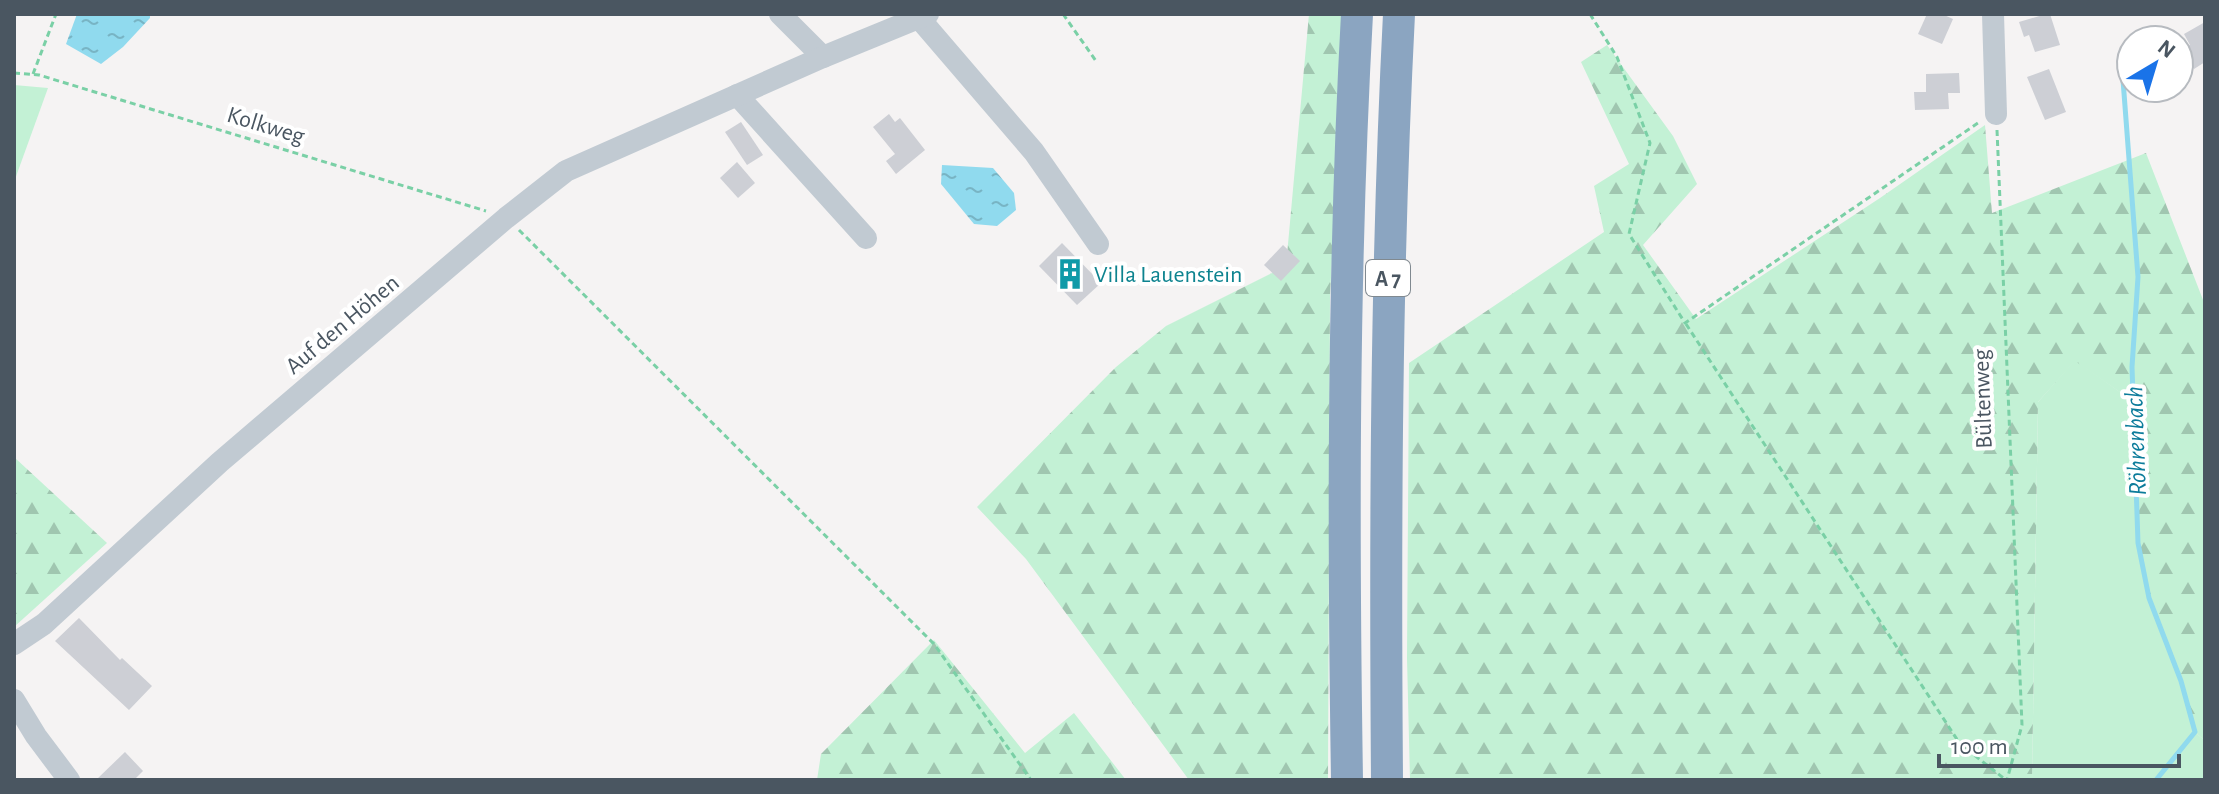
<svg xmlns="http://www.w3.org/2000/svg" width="2219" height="794" viewBox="0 0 2219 794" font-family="'Alegreya Sans',sans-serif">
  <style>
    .green { fill: #c3f1d5 }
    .forest { fill: url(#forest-firs) }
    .water { fill: url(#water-ripples) }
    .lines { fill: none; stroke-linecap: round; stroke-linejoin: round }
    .stream { stroke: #90daee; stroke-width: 5 }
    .building { fill: #cdcfd5 }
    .path { stroke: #7ad0a6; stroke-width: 3; stroke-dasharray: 6 4; stroke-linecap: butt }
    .minor { stroke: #c1cad2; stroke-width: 22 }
    .highway { stroke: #8ba5c1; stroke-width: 32 }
    .labels { text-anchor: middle; stroke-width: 8; stroke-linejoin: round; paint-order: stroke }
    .shield { fill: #fff; stroke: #808990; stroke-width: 2 }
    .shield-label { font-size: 22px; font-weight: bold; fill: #4a5661 }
    .street-label { font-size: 24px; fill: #4a5661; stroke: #fff }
    .culture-label { font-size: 24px; fill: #0d838f; stroke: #fff; text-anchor: start }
    .water-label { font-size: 26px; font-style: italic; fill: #0c7c9b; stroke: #fff }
  </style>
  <defs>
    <pattern id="forest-firs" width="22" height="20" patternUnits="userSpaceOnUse" patternTransform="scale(2)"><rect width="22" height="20" fill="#c3f1d5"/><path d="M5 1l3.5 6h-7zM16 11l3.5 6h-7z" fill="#a0c6b0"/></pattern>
    <pattern id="water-ripples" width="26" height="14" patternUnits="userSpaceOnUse" patternTransform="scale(2)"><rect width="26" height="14" fill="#90daee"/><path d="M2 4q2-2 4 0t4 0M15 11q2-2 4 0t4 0" fill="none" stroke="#78b4c4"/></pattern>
  </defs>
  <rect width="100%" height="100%" fill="#f5f3f3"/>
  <!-- green -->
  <g class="green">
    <path d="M14,85L48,88L14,182Z"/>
    <path d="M2075,360L2134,402L2138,543L2149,598L2181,681L2195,732L2205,741V780H2032L2038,402Z"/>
  </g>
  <!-- forest -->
  <g class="forest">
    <path d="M1309,14H1345L1330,296L1328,780H1189L1026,559L977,507L1116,367L1166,326L1286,266Z"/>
    <path d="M1607,45L1673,136L1697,184L1643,245L1696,319L1880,198L1985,125L1992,213L2146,153L2205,305V741L2195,732L2181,681L2149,598L2138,543L2134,402L2075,361L2038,402L2032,780H1410L1407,658L1409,363L1604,232L1594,186L1629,164L1581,62Z"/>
    <path d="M14,457L107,543L14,627Z"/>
    <path d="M934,640L1025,753L1074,713L1126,780H817L821,754Z"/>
  </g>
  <!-- water -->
  <g class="water">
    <path d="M77,14H150V18L123,47L101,64L66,44Z"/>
    <path d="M942,165L993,168L1014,193L1016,210L997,226L974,224L941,184Z"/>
  </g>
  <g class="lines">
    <!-- stream -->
    <path class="stream" d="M2123,80L2138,277L2132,367L2138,543L2149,598L2181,681L2195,732L2156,780"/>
  </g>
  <!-- building -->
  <g class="building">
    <path d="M1927,14H1942L1953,19L1942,44L1918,34Z"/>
    <path d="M2046,14H2050L2060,45L2035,52L2029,35L2024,37L2019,22Z"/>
    <path d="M2205,22V62L2194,69L2182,49L2190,45L2184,34Z"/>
    <path d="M2049,69L2066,112L2045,120L2027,77Z"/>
    <path d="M1959,73L1960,93H1948L1949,109L1915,110L1914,92H1926V74Z"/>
    <path d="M889,114L895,122L900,118L925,150L896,174L886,161L895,154L873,127Z"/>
    <path d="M741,122L763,155L747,165L725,132Z"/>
    <path d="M737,162L755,183L738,198L720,178Z"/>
    <path d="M1062,243L1101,283L1077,305L1039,266Z"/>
    <path d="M1283,245L1300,261L1281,281L1264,265Z"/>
    <path d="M79,618L120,660L122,658L152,686L129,710L55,641Z"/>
    <path d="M125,752L143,771L134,780H96Z"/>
  </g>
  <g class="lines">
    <!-- path -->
    <g class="path">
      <path d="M1063,14L1096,61"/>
      <path d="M1590,14L1617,57L1650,143L1629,234L1685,323L1978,123"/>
      <path d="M14,73L39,75L486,211"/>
      <path d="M33,74L56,14"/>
      <path d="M1997,130L2022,725L2007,780"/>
      <path d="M519,230L934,644L1031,780"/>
      <path d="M1686,324L1960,744L2006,780"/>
    </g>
    <!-- minor -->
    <g class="minor">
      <path d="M780,14L823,57"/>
      <path d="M1993,14L1996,114"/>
      <path d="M919,18L1034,152L1098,244"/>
      <path d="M737,95L866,238"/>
      <path d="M14,644L44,624L220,462L506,218L566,171L823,57L928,14"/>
      <path d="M14,700L36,736L69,780"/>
    </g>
    <!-- highway -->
    <g class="highway">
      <path d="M1347,780C1343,525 1343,269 1357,14"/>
      <path d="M1387,780C1385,524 1386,269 1399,14"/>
    </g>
  </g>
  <!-- icons -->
  <defs>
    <symbol id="building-bare" viewBox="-9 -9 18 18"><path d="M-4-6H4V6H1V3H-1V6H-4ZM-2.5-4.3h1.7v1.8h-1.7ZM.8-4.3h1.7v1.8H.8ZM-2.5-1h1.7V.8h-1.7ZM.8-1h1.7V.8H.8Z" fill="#0f9aa8" stroke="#fff" stroke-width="2.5" paint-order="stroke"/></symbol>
  </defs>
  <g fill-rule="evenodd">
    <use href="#building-bare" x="1048" y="252" width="44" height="44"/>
  </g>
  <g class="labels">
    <!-- shield labels -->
    <rect class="shield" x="1366" y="260" width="44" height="36" rx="6"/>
    <g class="shield-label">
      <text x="1388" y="286">A 7</text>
    </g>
    <!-- street labels -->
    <g class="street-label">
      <text transform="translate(266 125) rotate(17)" y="8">Kolkweg</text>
      <text transform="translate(342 324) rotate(-40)" y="8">Auf den Höhen</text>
      <text transform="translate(1982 399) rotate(-92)" y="8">Bültenweg</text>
    </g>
    <!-- culture labels -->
    <g class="culture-label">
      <text x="1094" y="282">Villa Lauenstein</text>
    </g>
    <!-- water labels -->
    <g class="water-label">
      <text transform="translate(2135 441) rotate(-92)" y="9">Röhrenbach</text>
    </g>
  </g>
  <!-- border -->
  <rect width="2219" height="794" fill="none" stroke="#4a5661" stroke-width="32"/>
  <!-- north arrow -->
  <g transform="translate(2155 64) rotate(38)"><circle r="38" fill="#ffffff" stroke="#b7bbc0" stroke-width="2"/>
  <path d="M0-6L14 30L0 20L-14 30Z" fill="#1a73e8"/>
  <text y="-12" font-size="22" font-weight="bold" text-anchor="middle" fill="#4a5661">N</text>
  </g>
  <!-- scale -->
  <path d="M1939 754v12h240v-12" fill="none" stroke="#4a5661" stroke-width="4"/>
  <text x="1951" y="754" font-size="24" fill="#4a5661" stroke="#ffffff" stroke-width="6" paint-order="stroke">100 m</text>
</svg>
